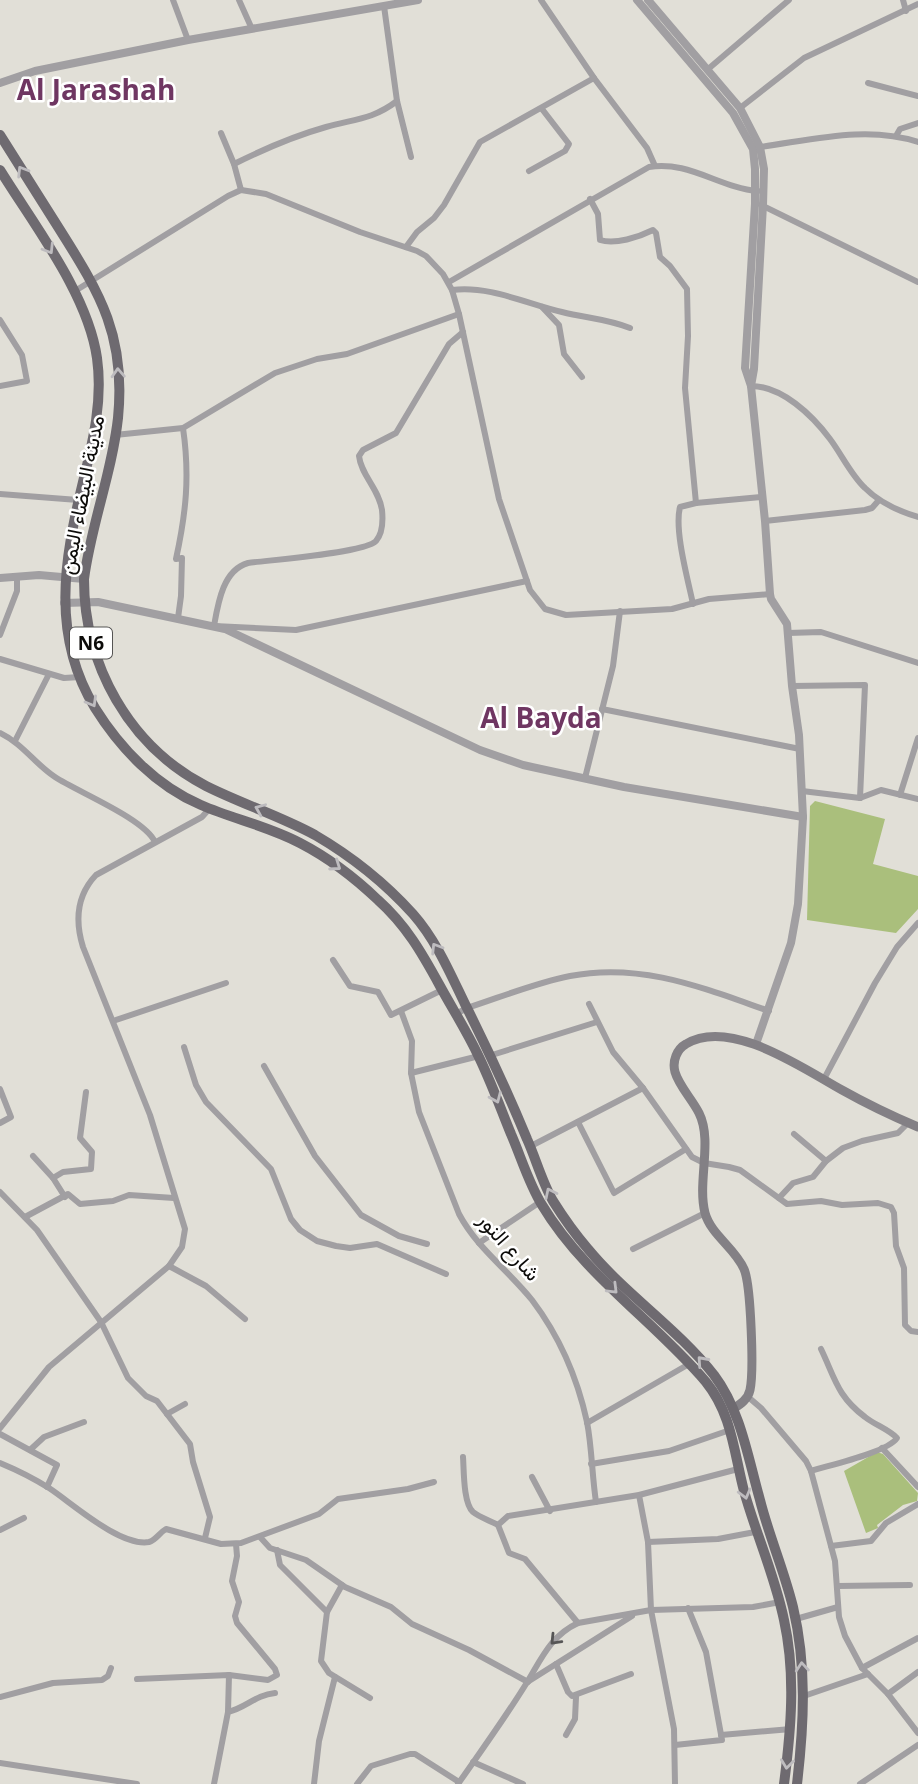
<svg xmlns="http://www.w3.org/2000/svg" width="918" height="1784" viewBox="0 0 918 1784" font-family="'Open Sans',Vazirmatn,sans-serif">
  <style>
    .green { fill: #aabf7c }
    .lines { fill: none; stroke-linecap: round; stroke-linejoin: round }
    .minor { stroke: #a19fa2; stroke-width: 6 }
    .tertiary { stroke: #a19fa2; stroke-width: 8 }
    .secondary { stroke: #838085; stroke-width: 9 }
    .primary { stroke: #6e6a70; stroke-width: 10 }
    .oneway { stroke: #bebcbf }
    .oneway2 { stroke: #565556 }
    .labels { text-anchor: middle; stroke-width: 5; stroke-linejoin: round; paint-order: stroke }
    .shield { fill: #fff; stroke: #555453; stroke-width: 2 }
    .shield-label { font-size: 19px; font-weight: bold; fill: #0c0b09 }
    .street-label { font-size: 21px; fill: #0c0b09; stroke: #fff }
    .district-label { font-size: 28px; font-weight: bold; fill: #6f3662; stroke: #fff }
  </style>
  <rect width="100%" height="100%" fill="#e1dfd7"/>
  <!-- green -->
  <g class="green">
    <path d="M815,801L885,819L873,864L918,876V909L896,933L807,920L810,806Z"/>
    <path d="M877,1452L883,1454L918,1493L917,1501L903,1505L877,1525L878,1528L866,1533L844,1471Z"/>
  </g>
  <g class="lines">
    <!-- minor -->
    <g class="minor">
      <path d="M173,0L188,40"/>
      <path d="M239,0L252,29"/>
      <path d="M541,0L594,78L647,148L655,166"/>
      <path d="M903,0L906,11"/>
      <path d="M384,6L397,101L411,157"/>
      <path d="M707,70L789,0"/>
      <path d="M868,83L918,96"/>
      <path d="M740,108L804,58L918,4"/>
      <path d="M221,133L234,164L241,190"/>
      <path d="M896,136L900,129L918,123"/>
      <path d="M760,147C812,140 867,125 918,142"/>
      <path d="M234,164C264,149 294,136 326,127C354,119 372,120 397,101"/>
      <path d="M529,171L565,151L569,144L542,109"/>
      <path d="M590,199L598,214L600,240C615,245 639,237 653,230L656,233L660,257L670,266L687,289L688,336L685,388L696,503"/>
      <path d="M761,205L918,282"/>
      <path d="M406,247L417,232L434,218L444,205L480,142L594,78"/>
      <path d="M449,282L649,167C688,160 720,188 758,191"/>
      <path d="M452,290C489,285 527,304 562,312C586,318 608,319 630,328"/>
      <path d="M75,291L228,196L241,190L266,194L360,232L417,251L426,256L443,274L452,290L459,314L499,499L530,590L545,609L566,615L672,609L709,599L770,594"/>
      <path d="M542,307L559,325L564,354L582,377"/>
      <path d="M0,320L22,355L27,381L0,386"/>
      <path d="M463,332L449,344L396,433L363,450L359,456C361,475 379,489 382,510C383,520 383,533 376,541C365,553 270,560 248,563C223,570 218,603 214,626L296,630L527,581"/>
      <path d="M751,386C782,386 812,415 830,439C842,455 851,475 865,488C880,503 898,511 918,517"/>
      <path d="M115,435L183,428L275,373L317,359L347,354L459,314"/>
      <path d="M0,494L78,500"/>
      <path d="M765,521L865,510L872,508L879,500"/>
      <path d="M693,604C688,580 674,530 680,507L696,503L761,497"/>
      <path d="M178,618L181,596L182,558L176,559C186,513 190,476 183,428"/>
      <path d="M788,633L821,632L918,663"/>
      <path d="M0,635L17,591V577"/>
      <path d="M0,659L64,678L80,677"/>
      <path d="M792,686L865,685L860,798"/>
      <path d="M602,709L800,749"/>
      <path d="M0,733C23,744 35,764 55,777C78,792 145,819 155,842"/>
      <path d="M15,741L49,674"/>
      <path d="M585,778L613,666L620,611"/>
      <path d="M802,791L860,798L881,790L918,799"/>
      <path d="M900,795L918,738"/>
      <path d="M333,960L350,986L378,992L391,1015L442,990"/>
      <path d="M589,1004L613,1052L643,1088L692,1157L704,1163L729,1167L740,1170L787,1204L821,1201L842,1205L878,1203L891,1207L894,1213L896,1246L904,1268L905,1325L911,1331L918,1332"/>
      <path d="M401,1011L412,1041L411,1073L419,1112L459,1214C477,1248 508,1270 532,1300C560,1337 577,1376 587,1422C592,1448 592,1476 596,1502"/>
      <path d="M456,1014L467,1008C501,997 535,983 570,976C641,962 703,988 769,1011"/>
      <path d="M113,1021L226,983"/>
      <path d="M184,1047L196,1085L206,1102L271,1169L291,1219L300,1230L317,1241L336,1246L350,1248L377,1244L446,1274"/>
      <path d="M492,1055L597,1022"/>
      <path d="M264,1066L315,1156L361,1215L399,1236L427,1244"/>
      <path d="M411,1073L479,1056"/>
      <path d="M824,1079L875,983L897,947L918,923"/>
      <path d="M0,1089L11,1117L0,1123"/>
      <path d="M578,1122L614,1193L686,1149"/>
      <path d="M794,1134L826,1161"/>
      <path d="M531,1146L643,1088"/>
      <path d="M33,1156L53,1178"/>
      <path d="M0,1192L37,1230L101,1322L128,1378L146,1396L157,1401L190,1444L193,1462L210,1517L205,1538"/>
      <path d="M65,1197L53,1178L63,1172L91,1169L92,1152L80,1138L86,1092"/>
      <path d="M779,1198L793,1183L813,1177L826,1161L843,1148L862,1141L898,1133L908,1123"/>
      <path d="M25,1217L68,1194L80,1204L113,1201L129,1195L174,1198"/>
      <path d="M479,1243L540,1202"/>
      <path d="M633,1249L705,1213"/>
      <path d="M169,1266L206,1286L245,1319"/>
      <path d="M747,1396L761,1408L806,1461L811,1471L835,1561L839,1617L845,1636L862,1668L888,1694L918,1733"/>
      <path d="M167,1414L185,1404"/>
      <path d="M587,1423L689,1364"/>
      <path d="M0,1428L49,1367L169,1266L182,1247L185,1229L150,1115L83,947C75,921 77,895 96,875L202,817L210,808"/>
      <path d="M0,1434L57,1465L47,1487"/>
      <path d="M882,1448L918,1487"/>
      <path d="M30,1450L44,1437L84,1422"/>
      <path d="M463,1457C464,1469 463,1503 473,1512C479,1517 491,1521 498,1525"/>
      <path d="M0,1463C17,1470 33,1478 49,1488C72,1503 120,1547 149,1542C156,1540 159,1533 166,1529L221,1544L241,1543L319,1514L338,1499L408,1489L434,1482"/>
      <path d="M591,1464L669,1451L730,1430"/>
      <path d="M811,1471C830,1465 888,1452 897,1438C888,1429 875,1425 865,1417C837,1396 835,1378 821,1349"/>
      <path d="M532,1477L550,1511"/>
      <path d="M639,1495L648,1542L651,1610L674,1729L675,1784"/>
      <path d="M0,1530L24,1518"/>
      <path d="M260,1537L270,1548L306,1560L345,1587L391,1607L412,1624L469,1650L528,1682"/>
      <path d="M648,1542L718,1539L755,1532"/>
      <path d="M831,1546L871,1541L886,1523L918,1504"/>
      <path d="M277,1550L280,1565L327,1612"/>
      <path d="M342,1585L327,1612L321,1661L329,1673L370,1698"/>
      <path d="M838,1586L910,1585"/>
      <path d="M796,1619L838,1607"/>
      <path d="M578,1623L525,1559L509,1553L498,1525L508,1516L639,1495L738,1469"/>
      <path d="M556,1664L568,1692L572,1696L631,1674"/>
      <path d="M862,1668L918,1638"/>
      <path d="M137,1679L229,1675L268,1680L277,1675L275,1669L237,1623L235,1616L239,1602L232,1581L237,1556L236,1544"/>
      <path d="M529,1681L632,1616"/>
      <path d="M888,1694L918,1672"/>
      <path d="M804,1696L868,1674"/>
      <path d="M0,1697L53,1683L102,1680L108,1676L111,1668"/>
      <path d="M228,1712L229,1675"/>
      <path d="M566,1735L575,1719L576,1697"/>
      <path d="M721,1735L791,1729"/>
      <path d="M675,1745L722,1740L706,1652L688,1608"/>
      <path d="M473,1762L523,1784"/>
      <path d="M0,1763L137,1784"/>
      <path d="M214,1784L228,1712C246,1708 255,1695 275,1693"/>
      <path d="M314,1784L319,1741L335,1677"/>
      <path d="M357,1784L371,1766L410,1754H415L459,1782"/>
      <path d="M458,1784C481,1751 505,1718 526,1684C541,1660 550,1636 578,1623L651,1610L753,1607L780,1602"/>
      <path d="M860,1784L918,1745"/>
    </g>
    <!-- tertiary -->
    <g class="tertiary">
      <path d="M637,0L733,113L753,149L755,169V204L745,368L751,386"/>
      <path d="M648,0L740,108L760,147L764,169L763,205L754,369L751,386L765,521L770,594L771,599L787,624L792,686L799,735L803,817L798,904L791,943L756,1044"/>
      <path d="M0,83L35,71L188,40L418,0"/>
      <path d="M0,578L39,575L84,579"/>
      <path d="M64,603L98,602L225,629L480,750L523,765L624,787L803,817"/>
    </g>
    <!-- secondary -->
    <path class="secondary" d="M733,1409C741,1404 748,1399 750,1390C754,1372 751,1285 744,1269C735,1248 711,1235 705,1213C697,1182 713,1141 699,1113C692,1099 679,1086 675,1072C672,1061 677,1049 686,1044C730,1017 804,1069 842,1090C867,1104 892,1116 918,1127"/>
    <!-- primary -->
    <g class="primary">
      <path d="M0,135C20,167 40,198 60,230C101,295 126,337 118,418C112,473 91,525 84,579C84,665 129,746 206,786C242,804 280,816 315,835C351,856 385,883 413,914C436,940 450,973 465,1004C487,1048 508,1093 527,1139C536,1159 542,1182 553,1201C563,1217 575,1234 588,1249C626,1295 677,1328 714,1375C741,1411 748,1458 760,1500C769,1536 784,1570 793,1607C807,1666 804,1724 797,1784"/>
      <path d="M0,170C34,225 88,294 97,358C103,401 93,441 83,482C64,560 51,636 95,708C120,748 156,786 201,805C233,819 268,826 300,843C329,858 355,878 378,900C406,925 422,953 440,986C452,1008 466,1030 477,1053C490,1079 500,1107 511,1134C521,1157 529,1184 542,1205C584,1275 654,1321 706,1382C732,1414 734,1453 744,1491C756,1534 775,1576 784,1620C796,1674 791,1730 784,1784"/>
    </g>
  </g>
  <!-- one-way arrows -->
  <defs><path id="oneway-chevron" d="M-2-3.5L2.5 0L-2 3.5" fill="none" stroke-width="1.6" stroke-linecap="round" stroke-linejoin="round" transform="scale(1.75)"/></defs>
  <g class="oneway">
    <use href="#oneway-chevron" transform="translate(22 171) rotate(-122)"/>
    <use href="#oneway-chevron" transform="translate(49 249) rotate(58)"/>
    <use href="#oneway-chevron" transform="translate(118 373) rotate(-93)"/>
    <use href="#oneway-chevron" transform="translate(92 702) rotate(60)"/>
    <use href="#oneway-chevron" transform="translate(260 809) rotate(-157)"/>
    <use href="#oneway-chevron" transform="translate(336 866) rotate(35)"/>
    <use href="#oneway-chevron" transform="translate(436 948) rotate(-122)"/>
    <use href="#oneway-chevron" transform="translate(496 1098) rotate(67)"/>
    <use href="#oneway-chevron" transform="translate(550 1193) rotate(-116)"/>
    <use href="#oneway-chevron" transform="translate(613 1289) rotate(45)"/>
    <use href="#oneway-chevron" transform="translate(702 1361) rotate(-132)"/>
    <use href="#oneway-chevron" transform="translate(745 1494) rotate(75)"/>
    <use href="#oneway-chevron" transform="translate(802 1667) rotate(-95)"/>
    <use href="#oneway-chevron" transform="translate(787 1764) rotate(97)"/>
  </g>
  <use class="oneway2" href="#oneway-chevron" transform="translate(555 1640) rotate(134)"/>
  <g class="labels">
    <!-- shield labels -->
    <rect class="shield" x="70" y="627.5" width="42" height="31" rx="5"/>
    <g class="shield-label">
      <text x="91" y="650">N6</text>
    </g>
    <!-- street labels -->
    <g class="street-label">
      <text transform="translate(82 495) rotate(-79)" y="7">مدينة البيضاء اليمن</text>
      <text transform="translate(509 1247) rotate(49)" y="7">شارع النور</text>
    </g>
    <!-- district labels -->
    <g class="district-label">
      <text x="96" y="100">Al Jarashah</text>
      <text x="541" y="728">Al Bayda</text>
    </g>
  </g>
</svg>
